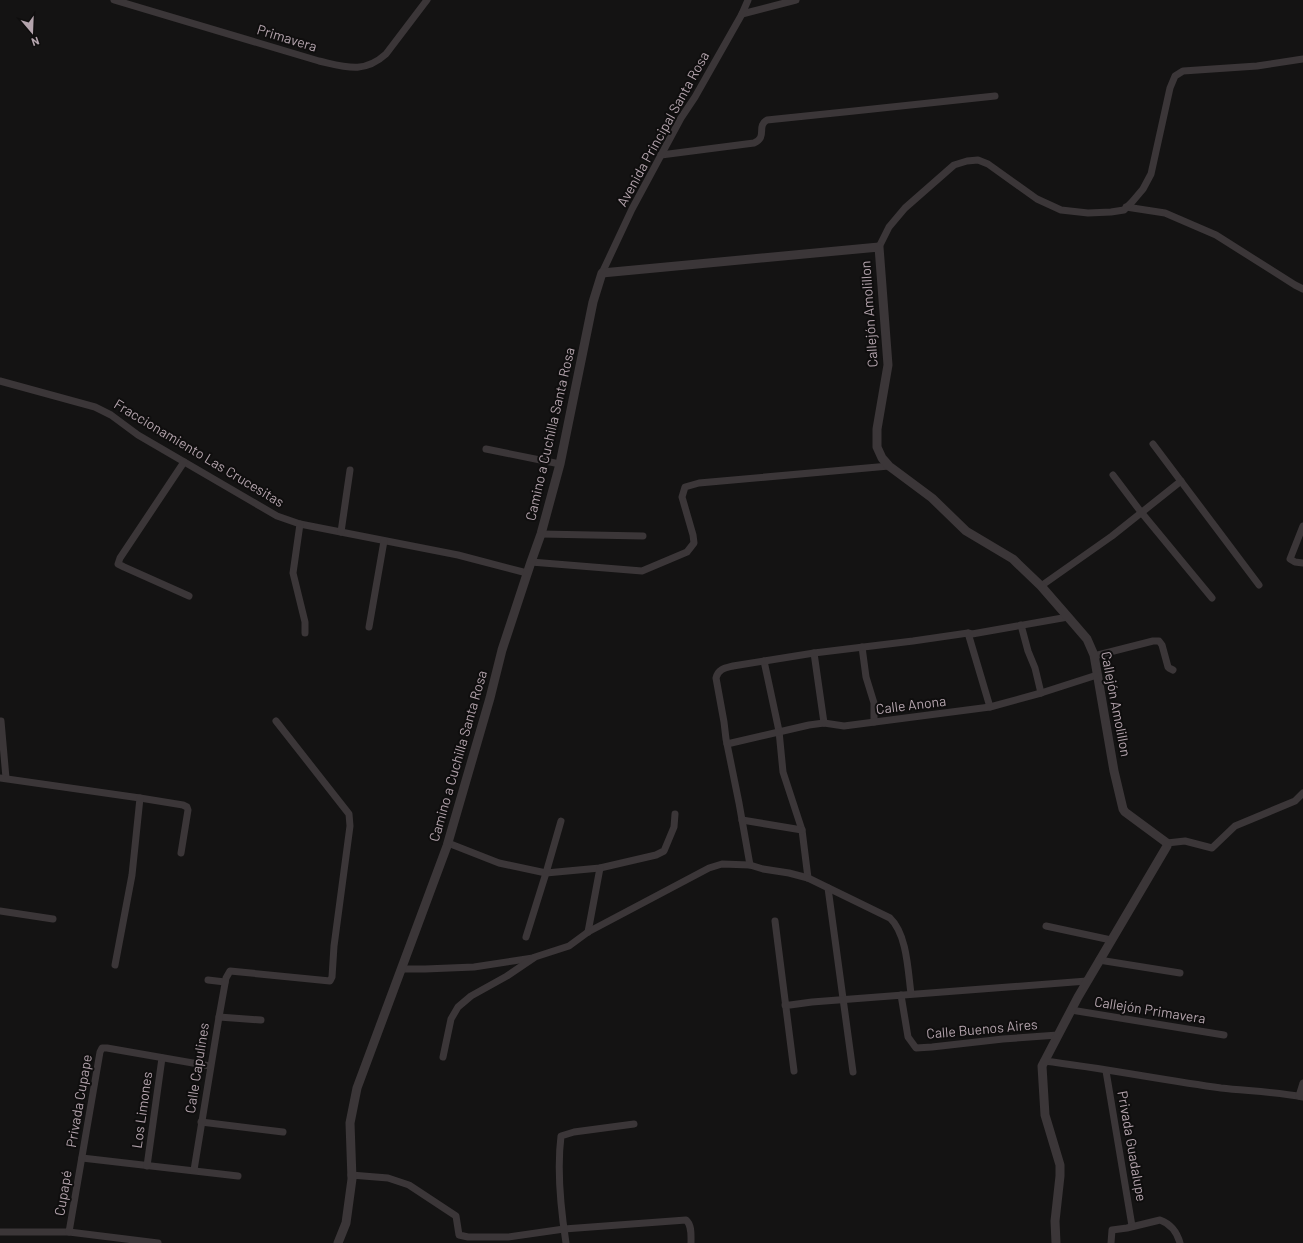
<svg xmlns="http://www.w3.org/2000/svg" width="1303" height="1243" viewBox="0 0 1303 1243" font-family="Barlow,sans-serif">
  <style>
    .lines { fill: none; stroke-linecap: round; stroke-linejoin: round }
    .minor { stroke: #3b3638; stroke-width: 7 }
    .tertiary { stroke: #3b3638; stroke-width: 9 }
    .labels { text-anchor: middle; stroke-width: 4; stroke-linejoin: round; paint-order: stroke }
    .street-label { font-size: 14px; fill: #b4a4ad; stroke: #0f0e0e }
  </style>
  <rect width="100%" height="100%" fill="#141313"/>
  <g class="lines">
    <!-- minor -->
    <g class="minor">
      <path d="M114,0L319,61C346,67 364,74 386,54L427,0"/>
      <path d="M742,14L796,0"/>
      <path d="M661,155L754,143C768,137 756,126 767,120L854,111L995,96"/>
      <path d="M1126,207L1165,213L1216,235L1295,285L1303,289"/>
      <path d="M879,247L889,227L905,208L954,165L967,161L978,160L988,164L1037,199L1061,210L1088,213L1111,212L1124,210L1132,202L1143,189L1151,174L1170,88L1175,76L1183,71L1257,66L1303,59"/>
      <path d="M602,273L632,209L681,118L695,97L742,14L748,0"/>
      <path d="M0,381L95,407L111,415L138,435L277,516L300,524L458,555L527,573"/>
      <path d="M1153,444L1259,585"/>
      <path d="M486,449L560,464"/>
      <path d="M184,462L120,558L118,564L124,567L189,596"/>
      <path d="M1113,475L1141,512L1212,598"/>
      <path d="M300,524L293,573L305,622V633"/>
      <path d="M1303,526L1290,559L1295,562L1303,563"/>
      <path d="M341,532L350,470"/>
      <path d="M541,534L643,536"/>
      <path d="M531,562L642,571L687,552L694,543L693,535L682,497L685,487L699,483L889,466"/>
      <path d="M1041,586L1112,536L1181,481"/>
      <path d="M1021,625L1028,651L1035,668L1041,693"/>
      <path d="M369,627L384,541"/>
      <path d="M968,633L990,707"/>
      <path d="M862,647L866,677L874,703V722"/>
      <path d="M814,653L824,723"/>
      <path d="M1094,656L1153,641H1159L1162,645L1168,667L1169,668L1173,670"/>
      <path d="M764,661L779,731L783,772L802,830L808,878"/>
      <path d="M1,721L6,778"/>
      <path d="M727,744L809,725L824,723L844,726L990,707L1041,693L1097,675"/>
      <path d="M0,778L140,798L183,805L187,807L188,810L181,853"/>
      <path d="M742,820L802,830"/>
      <path d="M448,843L499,863L546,873L600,868L656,855L664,851L674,827L675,814"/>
      <path d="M1167,843L1185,841L1212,848L1235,826L1295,801L1303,793"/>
      <path d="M750,865L739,803L726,739L724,722L716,678C718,669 725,668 733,666L814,653L913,641L968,633L972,634L1068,617"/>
      <path d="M828,888L853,1072"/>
      <path d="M0,911L53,919"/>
      <path d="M775,921L794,1071"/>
      <path d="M1046,926L1111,940"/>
      <path d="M588,932L600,868"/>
      <path d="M526,937L546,873L561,821"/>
      <path d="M1099,960L1180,973"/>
      <path d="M115,965L132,875L140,798"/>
      <path d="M401,969H425L474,967L533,958"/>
      <path d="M208,980L225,982"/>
      <path d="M901,995L908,1037L916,1048L932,1047L1003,1039L1058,1035"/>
      <path d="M785,1005H790L812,1002L1087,981"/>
      <path d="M1071,1010L1224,1035"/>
      <path d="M219,1017L261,1020"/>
      <path d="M443,1057L451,1019L458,1007L471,996L507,976L535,957L569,946L588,932L709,868L722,864L750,865L763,869L789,873L808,878L890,918C907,934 908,971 911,994"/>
      <path d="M1044,1061C1103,1068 1162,1080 1221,1088C1248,1091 1276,1092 1303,1097"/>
      <path d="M1106,1071L1132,1226"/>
      <path d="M1299,1096L1303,1083"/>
      <path d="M201,1122L283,1132"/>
      <path d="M82,1158L238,1176"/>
      <path d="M147,1166L162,1058"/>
      <path d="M194,1170L219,1017L226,978L230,971L330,981L332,977L334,946L350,826L349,814L276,721"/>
      <path d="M351,1175L388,1178L409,1185L456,1216L459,1235L468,1237H508L564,1229L686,1220C692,1225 691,1235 691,1243"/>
      <path d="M0,1232H69L158,1243"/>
      <path d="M69,1232L100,1052L102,1048H107L210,1066"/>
      <path d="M566,1243C561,1211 557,1168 561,1136L574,1132L634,1124"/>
      <path d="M1111,1243L1112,1230L1127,1228L1160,1220C1171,1224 1177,1232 1180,1243"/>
    </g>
    <!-- tertiary -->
    <path class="tertiary" d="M338,1243L346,1223L352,1179L350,1123L357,1088L447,846L490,698L502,650L531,562L541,534L560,464L593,302L602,273L879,247L888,365L877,429V447L882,458L889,466L932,498L966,531L1013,559L1018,564L1041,586L1068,617L1087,639L1094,655L1114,771L1123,809L1125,812L1167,843V846L1078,997L1042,1066L1045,1115L1060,1165V1176L1055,1221L1056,1243"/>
  </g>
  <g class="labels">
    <!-- street labels -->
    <g class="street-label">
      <text transform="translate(287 38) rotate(17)" y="5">Primavera</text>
      <text transform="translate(663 129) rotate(-61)" y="5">Avenida Principal Santa Rosa</text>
      <text transform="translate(869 314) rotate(-94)" y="5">Callejón Amolillon</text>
      <text transform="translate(550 434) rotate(-77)" y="5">Camino a Cuchilla Santa Rosa</text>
      <text transform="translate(199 453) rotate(31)" y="5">Fraccionamiento Las Crucesitas</text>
      <text transform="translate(1116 704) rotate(79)" y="5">Callejón Amolillon</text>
      <text transform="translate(911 705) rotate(-7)" y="5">Calle Anona</text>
      <text transform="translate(458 756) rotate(-74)" y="5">Camino a Cuchilla Santa Rosa</text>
      <text transform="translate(1150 1010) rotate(9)" y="5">Callejón Primavera</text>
      <text transform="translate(982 1029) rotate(-5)" y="5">Calle Buenos Aires</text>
      <text transform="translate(197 1068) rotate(-81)" y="5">Calle Capulines</text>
      <text transform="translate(79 1101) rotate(-80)" y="5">Privada Cupape</text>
      <text transform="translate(142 1110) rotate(-82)" y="5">Los Limones</text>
      <text transform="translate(1132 1146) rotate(80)" y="5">Privada Guadalupe</text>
      <text transform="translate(63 1193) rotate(-80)" y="5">Cupapé</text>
    </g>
  </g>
  <!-- north arrow -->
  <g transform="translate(32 32) rotate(161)" stroke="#0f0e0e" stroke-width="3" paint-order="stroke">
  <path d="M0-3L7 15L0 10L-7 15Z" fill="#b4a4ad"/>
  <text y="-6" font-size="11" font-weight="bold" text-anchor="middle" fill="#b4a4ad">N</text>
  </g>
</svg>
